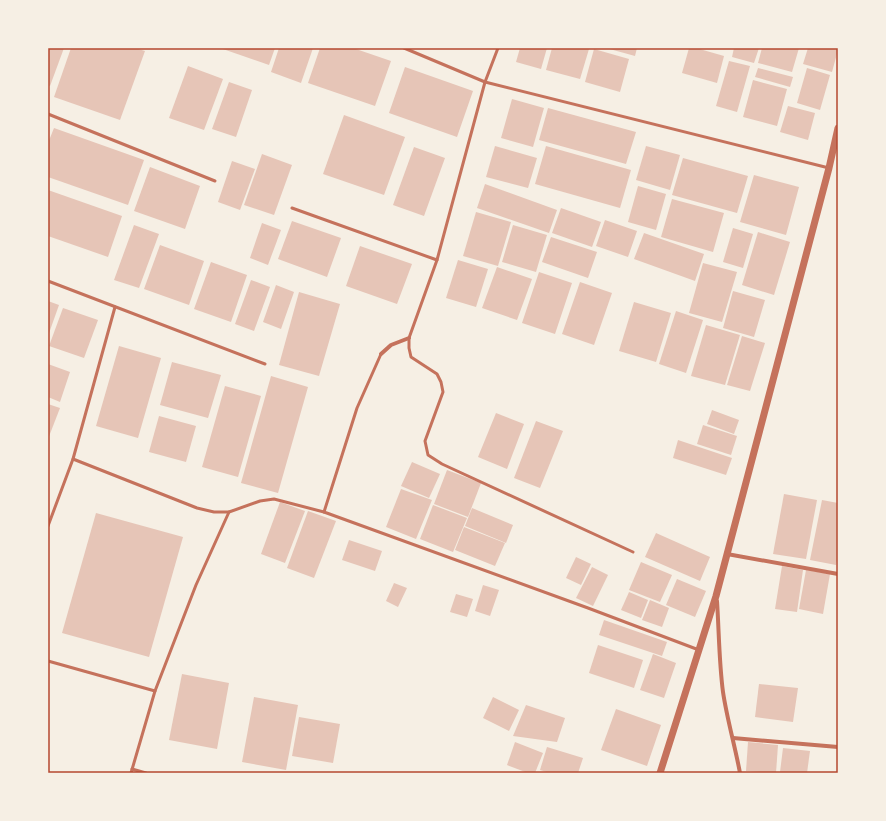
<svg xmlns="http://www.w3.org/2000/svg" width="886" height="821" viewBox="0 0 886 821" font-family="'Source Serif 4',serif">
  <style>
    .building { fill: #e6c5b7 }
    .lines { fill: none; stroke-linecap: round; stroke-linejoin: round }
    .service { stroke: #c5725c; stroke-width: 3 }
    .minor { stroke: #c5725c; stroke-width: 4 }
    .tertiary { stroke: #c5725c; stroke-width: 7 }
    .neatline { fill: none; stroke: #b5482f; stroke-width: 1.5 }
  </style>
  <rect width="100%" height="100%" fill="#f6efe4"/>
  <!-- building -->
  <g class="building">
    <path d="M48,48H64L50,86L48,85Z"/>
    <path d="M71,48H135L145,51L120,120L54,97Z"/>
    <path d="M220,48H275L269,65Z"/>
    <path d="M279,48H313L301,83L271,72Z"/>
    <path d="M320,48H353L391,61L375,106L308,83Z"/>
    <path d="M520,48H547L541,69L516,62Z"/>
    <path d="M552,48H583L589,49L580,79L546,70Z"/>
    <path d="M606,48H637L635,56Z"/>
    <path d="M689,48H696L724,56L717,83L682,73Z"/>
    <path d="M734,48H759L754,63L732,57Z"/>
    <path d="M762,48H799L792,72L758,63Z"/>
    <path d="M808,48H830L838,50L832,72L803,64Z"/>
    <path d="M594,49L629,59L620,92L585,82Z"/>
    <path d="M729,61L750,66L737,112L716,106Z"/>
    <path d="M188,66L223,79L204,130L169,118Z"/>
    <path d="M405,67L473,91L457,137L389,113Z"/>
    <path d="M758,68L793,77L790,87L755,77Z"/>
    <path d="M807,68L830,75L820,110L797,103Z"/>
    <path d="M753,80L787,89L777,126L743,117Z"/>
    <path d="M229,82L252,90L236,137L212,129Z"/>
    <path d="M512,99L544,108L533,147L501,138Z"/>
    <path d="M788,106L815,113L808,140L780,132Z"/>
    <path d="M548,108L636,132L626,164L539,140Z"/>
    <path d="M344,115L405,137L384,195L323,174Z"/>
    <path d="M54,128L144,160L128,205L48,177V143Z"/>
    <path d="M495,146L537,158L528,188L486,177Z"/>
    <path d="M546,146L631,170L620,208L535,184Z"/>
    <path d="M646,146L680,155L670,190L636,180Z"/>
    <path d="M414,147L445,158L424,216L393,205Z"/>
    <path d="M262,154L292,165L274,215L244,205Z"/>
    <path d="M683,158L748,176L737,213L672,195Z"/>
    <path d="M232,161L255,169L240,210L218,202Z"/>
    <path d="M150,167L200,186L185,229L134,211Z"/>
    <path d="M754,175L799,187L786,235L740,222Z"/>
    <path d="M485,184L557,210L549,233L477,208Z"/>
    <path d="M638,186L666,194L656,230L628,222Z"/>
    <path d="M48,190L122,216L108,257L48,236Z"/>
    <path d="M672,199L724,213L713,252L661,237Z"/>
    <path d="M561,208L601,222L592,247L552,233Z"/>
    <path d="M476,212L511,222L498,266L463,256Z"/>
    <path d="M605,220L637,231L628,257L596,246Z"/>
    <path d="M292,221L341,238L327,277L278,259Z"/>
    <path d="M262,223L281,230L268,265L250,258Z"/>
    <path d="M134,225L159,234L139,288L114,280Z"/>
    <path d="M513,225L547,235L536,272L502,262Z"/>
    <path d="M733,228L753,234L743,268L723,262Z"/>
    <path d="M758,232L790,242L774,295L742,285Z"/>
    <path d="M644,233L704,254L695,281L634,259Z"/>
    <path d="M551,237L597,252L588,278L542,262Z"/>
    <path d="M160,245L204,261L189,305L144,289Z"/>
    <path d="M360,246L412,264L397,304L346,286Z"/>
    <path d="M458,260L488,269L476,307L446,298Z"/>
    <path d="M211,262L247,275L231,322L194,309Z"/>
    <path d="M703,263L737,272L722,322L689,313Z"/>
    <path d="M497,267L532,279L517,320L482,308Z"/>
    <path d="M539,272L572,283L555,334L522,323Z"/>
    <path d="M251,280L270,287L254,331L235,324Z"/>
    <path d="M580,282L612,293L594,345L562,334Z"/>
    <path d="M276,285L294,292L281,329L263,322Z"/>
    <path d="M733,291L765,300L754,337L723,328Z"/>
    <path d="M299,292L340,304L319,376L279,365Z"/>
    <path d="M48,301L59,305L48,336Z"/>
    <path d="M634,302L671,313L656,362L619,351Z"/>
    <path d="M63,308L98,320L84,358L49,346Z"/>
    <path d="M676,311L703,320L686,373L659,364Z"/>
    <path d="M706,325L740,335L725,385L691,376Z"/>
    <path d="M742,336L765,343L750,391L727,385Z"/>
    <path d="M119,346L161,358L138,438L96,426Z"/>
    <path d="M172,362L221,375L208,418L160,405Z"/>
    <path d="M48,364L70,372L60,402L48,397Z"/>
    <path d="M271,376L308,387L278,493L241,483Z"/>
    <path d="M225,386L261,396L238,477L202,467Z"/>
    <path d="M48,404L60,408L48,439Z"/>
    <path d="M712,410L739,420L734,434L707,424Z"/>
    <path d="M496,413L524,424L507,469L478,457Z"/>
    <path d="M159,416L196,426L186,462L149,452Z"/>
    <path d="M536,421L563,431L540,488L514,478Z"/>
    <path d="M703,425L737,436L731,455L697,444Z"/>
    <path d="M678,440L732,458L726,475L673,458Z"/>
    <path d="M412,462L440,474L429,498L401,486Z"/>
    <path d="M447,470L481,483L468,517L434,504Z"/>
    <path d="M401,489L432,500L416,539L386,527Z"/>
    <path d="M784,494L817,500L806,559L773,554Z"/>
    <path d="M822,500L838,503V555L836,565L810,560Z"/>
    <path d="M280,502L305,511L285,563L261,554Z"/>
    <path d="M433,505L467,518L453,552L420,539Z"/>
    <path d="M472,508L513,525L506,543L465,526Z"/>
    <path d="M308,511L336,521L314,578L287,568Z"/>
    <path d="M96,513L183,537L149,657L62,633Z"/>
    <path d="M464,527L505,543L495,566L455,550Z"/>
    <path d="M656,533L710,557L700,581L645,557Z"/>
    <path d="M349,540L382,551L375,571L342,560Z"/>
    <path d="M576,557L591,564L581,585L566,578Z"/>
    <path d="M641,562L672,575L660,602L629,590Z"/>
    <path d="M782,566L803,570L797,612L775,609Z"/>
    <path d="M592,567L608,575L593,606L576,598Z"/>
    <path d="M806,570L830,574L823,614L799,609Z"/>
    <path d="M677,579L706,591L695,617L666,605Z"/>
    <path d="M394,583L407,588L398,607L386,601Z"/>
    <path d="M483,585L499,590L490,616L475,611Z"/>
    <path d="M629,592L648,600L641,618L621,610Z"/>
    <path d="M456,594L473,599L467,617L450,612Z"/>
    <path d="M650,600L669,608L662,627L642,620Z"/>
    <path d="M604,620L667,642L662,656L599,635Z"/>
    <path d="M598,645L643,660L634,688L589,673Z"/>
    <path d="M653,654L676,663L664,698L640,690Z"/>
    <path d="M182,674L229,683L217,749L169,740Z"/>
    <path d="M759,684L798,688L793,722L755,717Z"/>
    <path d="M254,697L298,705L286,770L242,762Z"/>
    <path d="M493,697L519,710L509,731L483,718Z"/>
    <path d="M526,705L565,718L557,742L513,736Z"/>
    <path d="M616,709L661,725L647,766L601,750Z"/>
    <path d="M299,717L340,724L333,763L292,756Z"/>
    <path d="M515,742L543,753L535,773H528L507,765Z"/>
    <path d="M748,742L778,745L776,773L746,771Z"/>
    <path d="M547,747L583,758L578,773H550L540,770Z"/>
    <path d="M783,748L810,751L807,773L780,772Z"/>
  </g>
  <g class="lines">
    <!-- service -->
    <g class="service">
      <path d="M404,48L485,82L829,168"/>
      <path d="M498,48L485,82L437,260L409,338V348L411,357L437,374L441,382L443,392L425,441L428,455L442,464L633,552"/>
      <path d="M48,114L215,181"/>
      <path d="M292,208L437,260"/>
      <path d="M48,281L265,364"/>
      <path d="M381,354L357,408L324,512L588,608L699,650"/>
      <path d="M73,459L197,508L214,512H229L260,501L274,499L324,512"/>
      <path d="M48,526L73,459L115,307"/>
      <path d="M48,661L155,691"/>
      <path d="M132,769L146,773"/>
      <path d="M131,773L155,691L196,585L229,512"/>
    </g>
    <!-- minor -->
    <g class="minor">
      <path d="M381,354L391,345L409,338"/>
      <path d="M727,554L838,574"/>
      <path d="M717,601C719,631 719,662 723,692C727,719 735,746 740,773"/>
      <path d="M733,738L838,747"/>
    </g>
    <!-- tertiary -->
    <path class="tertiary" d="M660,773L716,596L829,168L838,128"/>
  </g>
  <!-- border -->
  <rect width="886" height="821" fill="none" stroke="#f6efe4" stroke-width="98"/>
  <rect x="49" y="49" width="788" height="723" class="neatline"/>
</svg>
